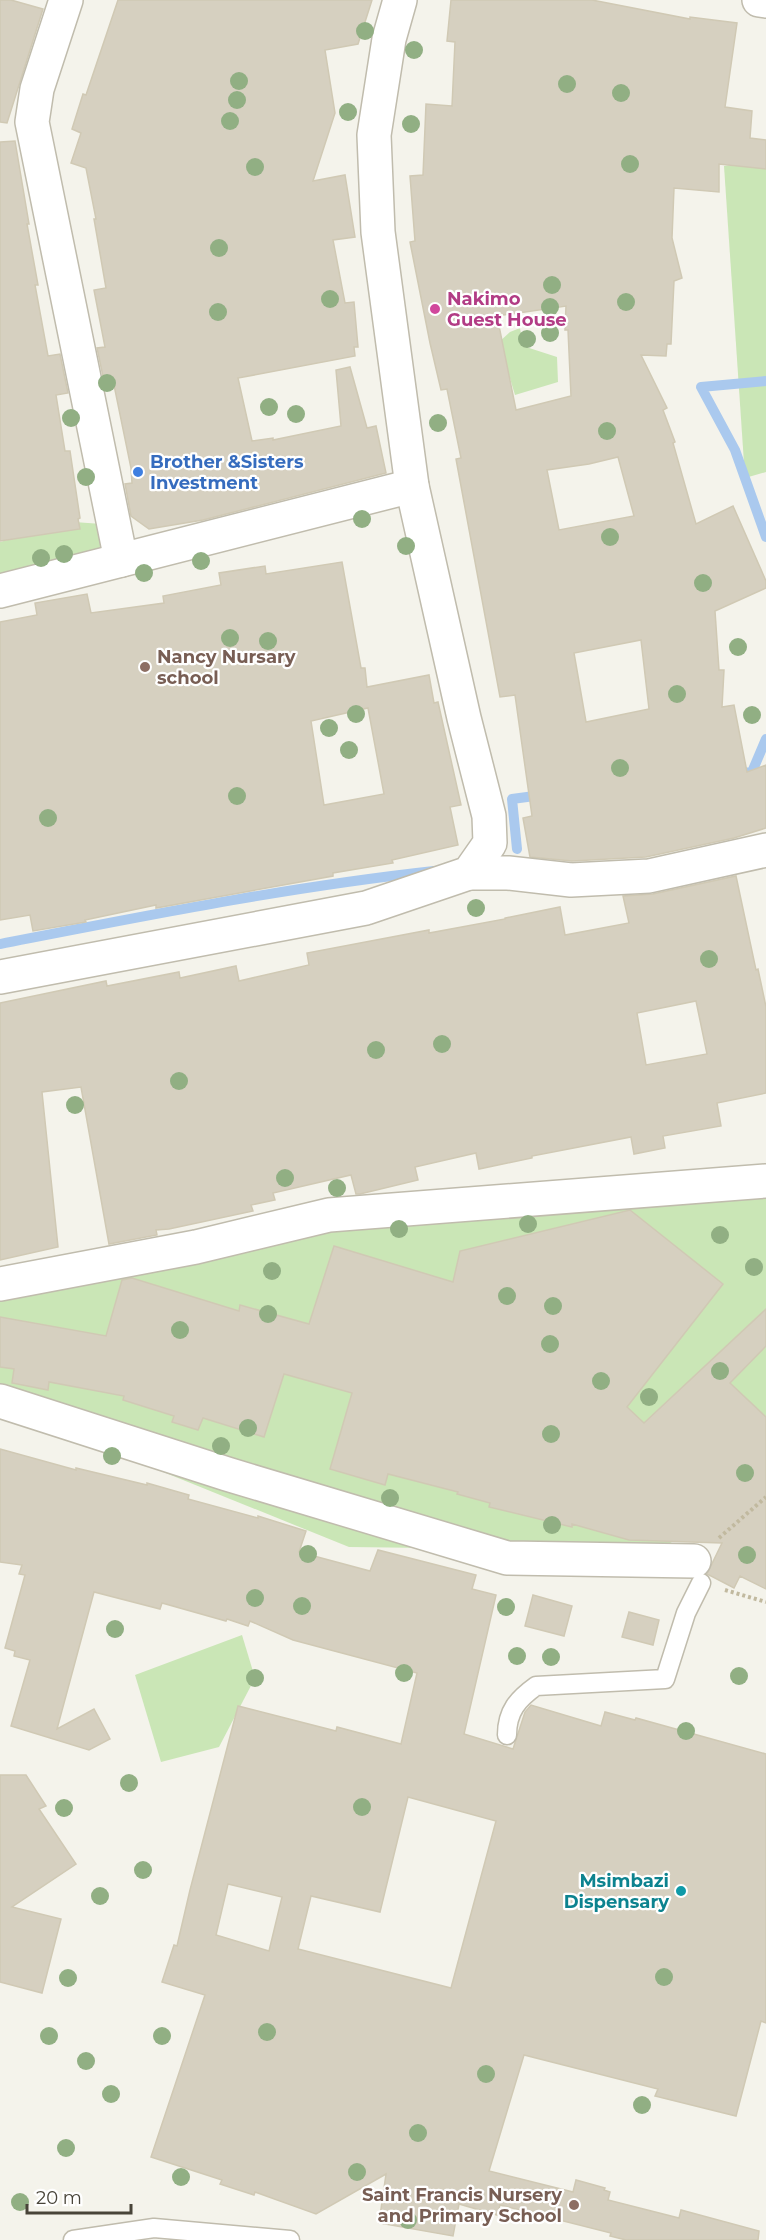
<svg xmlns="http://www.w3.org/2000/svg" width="766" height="2240" viewBox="0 0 766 2240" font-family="Montserrat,sans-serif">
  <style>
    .green { fill: #cae6b6 }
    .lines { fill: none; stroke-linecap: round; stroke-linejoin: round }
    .stream { stroke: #aac9ee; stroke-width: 10 }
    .building { fill: #d6d0c0; stroke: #d0c9b4; stroke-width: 1.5; fill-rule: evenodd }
    .lane-casing { stroke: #c0bcad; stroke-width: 21 }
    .street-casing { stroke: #c0bcad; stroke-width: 36 }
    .path { stroke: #c1b99f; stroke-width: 4; stroke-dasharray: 3 3; stroke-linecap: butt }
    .lane { stroke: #fff; stroke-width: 18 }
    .street { stroke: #fff; stroke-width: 33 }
    .tree { fill: #91af83 }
    .hotel-dot { fill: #d1479c; stroke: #fff; stroke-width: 2 }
    .shop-dot { fill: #3f7fe0; stroke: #fff; stroke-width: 2 }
    .education-dot { fill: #8d6e63; stroke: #fff; stroke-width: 2 }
    .culture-dot { fill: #0f9aa8; stroke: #fff; stroke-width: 2 }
    .labels { text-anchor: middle; stroke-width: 4.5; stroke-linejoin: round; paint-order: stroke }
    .hotel-label { font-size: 18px; font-weight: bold; fill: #b23c85; stroke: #fff; text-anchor: start }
    .shop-label { font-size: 18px; font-weight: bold; fill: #366cbe; stroke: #fff; text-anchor: start }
    .education-label { font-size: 18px; font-weight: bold; fill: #785e54; stroke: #fff; text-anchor: start }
    .culture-label { font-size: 18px; font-weight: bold; fill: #0d838f; stroke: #fff; text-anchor: end }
  </style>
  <rect width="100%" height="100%" fill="#f4f3eb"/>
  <!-- green -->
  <g class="green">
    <path d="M766,159V472L745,478L724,166Z"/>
    <path d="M520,328L523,346L557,357L558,382L515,395L499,342L510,332Z"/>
    <path d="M74,522L102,524L111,574L0,596V542Z"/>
    <path d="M766,1176V1485L657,1551L349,1547L0,1406V1298L445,1193Z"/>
    <path d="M242,1635L255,1678L219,1747L161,1762L135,1675Z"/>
  </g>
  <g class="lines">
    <!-- stream -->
    <g class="stream">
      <path d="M766,381L701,387L735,450L766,537"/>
      <path d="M742,773L752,772L766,739"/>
      <path d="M517,849L512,799L542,795"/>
      <path d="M0,944C144,916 288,887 434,871"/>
    </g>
  </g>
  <!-- building -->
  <g class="building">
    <path d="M0,0H11L43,9L7,123L0,122Z"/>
    <path d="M118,0H372L358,44L325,50L335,113L313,181L345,175L355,237L333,240L345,303L354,302L358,347H354L355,356L238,378L252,441L273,438V440L341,426L336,370L350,367L367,428L376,426L386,473L203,520L149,529L131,516L125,484L132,483L131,468L114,385L105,386L97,348L105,347L94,290L106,288L94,219H96L86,168L71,163L81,133L72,129L83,94L86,95Z"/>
    <path d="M451,0H592L690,19V17L737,23L725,107L752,111L750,138L766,140V169L719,164V192L674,188L672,238L682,278L674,281L671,344H667L666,356L641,355L667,408L663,410L675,442L673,443L696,524L733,506L766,581V588L715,611L719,670H724L722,707L734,705L747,772L766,765V828L734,838L646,857L572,861L530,857L523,818L532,816L515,695L500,697L456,459L461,458L447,389L441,390L430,343L410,242L415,241L410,176L423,175L426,104L452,106L455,42L447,41ZM566,306L565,330H568L571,396L516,410L497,316ZM618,457L634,516L559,530L547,470L589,464ZM641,640L649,709L586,722L574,653Z"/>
    <path d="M15,141L29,224H27L38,285H35L48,356L60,354L68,393L56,395L65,451H70L80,518L78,519L80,529L0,541V142Z"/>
    <path d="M342,562L361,668H365L367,687L429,675L434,703L438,702L461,805L450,807L458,845L392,860L393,863L333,873V876L156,908V905L85,920L86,922L33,931L30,915L0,920V622L37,615L35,603L87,594L91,613L164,603L163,596L221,585L219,573L265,566L266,574ZM368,708L384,794L324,805L311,721Z"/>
    <path d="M736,876L756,970L758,969L766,1007V1093L717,1103L721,1126L663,1136L665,1148L634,1154L631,1137L532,1156V1158L479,1169L476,1153L415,1167L418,1180L360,1194H356L351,1175L273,1193L275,1200L251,1205L253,1211L169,1229L156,1230L157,1235L109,1244L81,1087L42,1092L58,1247L0,1260V1003L106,981L107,986L179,972L180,978L236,966L239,981L309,965L307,953L429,930V933L505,919V918L560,907L565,935L629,923L623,896L653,894ZM696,1001L707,1054L646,1065L637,1013Z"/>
    <path d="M630,1210L723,1284L627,1407L644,1423L766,1309V1346L730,1383L766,1417V1589L740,1576L734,1588L707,1574L722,1543L629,1540L572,1524V1527L489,1507L490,1503L457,1494L458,1492L388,1474L385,1485L330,1469L352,1393L284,1374L264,1437L203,1418L198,1430L172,1422L174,1416L123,1400L124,1396L49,1382L48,1390L12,1383L14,1369L0,1367V1317L106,1336L122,1280L132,1278L239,1311L240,1305L309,1324L334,1246L453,1282L460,1251Z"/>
    <path d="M0,1449L76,1470V1468L147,1485V1483L189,1495L188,1499L258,1518V1516L306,1531L299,1552L370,1571L378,1550L476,1575L472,1589L496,1595L464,1734L513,1749L525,1712L531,1705L601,1726L605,1712L635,1720L636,1718L766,1754V2023L761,2021L736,2116L655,2096L658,2089L524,2055L489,2171L573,2192L576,2180L605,2188L604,2190L610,2192L608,2200L679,2218L681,2210L759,2231L758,2240H626L610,2236L611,2233L500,2205L497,2215L459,2204L453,2236L379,2223L386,2174L316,2214L255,2192L254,2195L220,2184L222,2180L151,2157L205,1995L162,1982L174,1945L177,1946L190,1890L238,1706L336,1731L337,1727L401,1744L417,1673L293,1640L250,1621L248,1626L227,1619L226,1621L162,1603L160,1609L94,1592L57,1729L94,1709L110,1739L89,1750L11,1726L30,1660L14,1656L15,1651L5,1648L25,1575L19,1574L22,1565L0,1562ZM408,1797L496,1821L451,1988L298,1949L311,1896L380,1912ZM228,1884L282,1897L269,1951L216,1935Z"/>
    <path d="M533,1595L572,1606L564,1636L525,1626Z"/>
    <path d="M629,1612L659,1620L653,1645L622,1637Z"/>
    <path d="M0,1775H26L46,1806L39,1809L76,1864L12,1907L61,1919L42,1993L0,1982Z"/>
  </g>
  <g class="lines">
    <defs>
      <g id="lane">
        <path d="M507,1735C507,1711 518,1699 536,1686L665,1679L686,1613L701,1583"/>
        <path d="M73,2240L154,2228L290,2240"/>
      </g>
      <g id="street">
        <path d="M66,0L37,89L32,122L121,560"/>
        <path d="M759,0L766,1"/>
        <path d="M0,591L412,486"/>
        <path d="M469,873H508L571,880L649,876L766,850"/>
        <path d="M0,977L366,908L469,873L490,843L489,816L464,718L412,486L378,232L374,135L389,39L400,0"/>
        <path d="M0,1284L196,1247L329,1215L766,1181"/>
        <path d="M0,1401L227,1474L507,1558L694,1561"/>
      </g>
    </defs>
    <!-- lane casing -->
    <use href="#lane" class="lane-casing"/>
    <!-- street casing -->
    <use href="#street" class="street-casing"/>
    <!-- path -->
    <g class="path">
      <path d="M719,1538L766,1497"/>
      <path d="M725,1590L766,1602"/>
    </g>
    <!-- lane -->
    <use href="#lane" class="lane"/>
    <!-- street -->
    <use href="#street" class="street"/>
  </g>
  <!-- trees -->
  <g class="tree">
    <circle cx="365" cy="31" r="9"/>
    <circle cx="414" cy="50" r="9"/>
    <circle cx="239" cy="81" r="9"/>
    <circle cx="567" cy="84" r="9"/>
    <circle cx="621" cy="93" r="9"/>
    <circle cx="237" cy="100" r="9"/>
    <circle cx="348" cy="112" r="9"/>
    <circle cx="230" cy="121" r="9"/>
    <circle cx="411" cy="124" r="9"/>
    <circle cx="630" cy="164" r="9"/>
    <circle cx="255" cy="167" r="9"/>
    <circle cx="219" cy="248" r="9"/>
    <circle cx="552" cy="285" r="9"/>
    <circle cx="330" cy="299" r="9"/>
    <circle cx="626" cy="302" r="9"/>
    <circle cx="550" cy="307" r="9"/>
    <circle cx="218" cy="312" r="9"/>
    <circle cx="550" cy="333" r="9"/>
    <circle cx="527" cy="339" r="9"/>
    <circle cx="107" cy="383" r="9"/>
    <circle cx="269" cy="407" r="9"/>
    <circle cx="296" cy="414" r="9"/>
    <circle cx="71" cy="418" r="9"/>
    <circle cx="438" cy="423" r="9"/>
    <circle cx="607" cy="431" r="9"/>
    <circle cx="86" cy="477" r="9"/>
    <circle cx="362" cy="519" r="9"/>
    <circle cx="610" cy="537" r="9"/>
    <circle cx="406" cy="546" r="9"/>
    <circle cx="64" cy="554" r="9"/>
    <circle cx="41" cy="558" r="9"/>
    <circle cx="201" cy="561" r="9"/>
    <circle cx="144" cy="573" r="9"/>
    <circle cx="703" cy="583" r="9"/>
    <circle cx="230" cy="638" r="9"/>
    <circle cx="268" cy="641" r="9"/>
    <circle cx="738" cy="647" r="9"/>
    <circle cx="677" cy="694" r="9"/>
    <circle cx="356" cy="714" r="9"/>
    <circle cx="752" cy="715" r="9"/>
    <circle cx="329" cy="728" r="9"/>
    <circle cx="349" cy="750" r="9"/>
    <circle cx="620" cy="768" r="9"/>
    <circle cx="237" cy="796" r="9"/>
    <circle cx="48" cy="818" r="9"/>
    <circle cx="476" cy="908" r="9"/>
    <circle cx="709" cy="959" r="9"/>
    <circle cx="442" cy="1044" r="9"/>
    <circle cx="376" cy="1050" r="9"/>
    <circle cx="179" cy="1081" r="9"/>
    <circle cx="75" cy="1105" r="9"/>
    <circle cx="285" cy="1178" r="9"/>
    <circle cx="337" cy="1188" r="9"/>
    <circle cx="528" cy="1224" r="9"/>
    <circle cx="399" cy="1229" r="9"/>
    <circle cx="720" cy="1235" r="9"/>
    <circle cx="754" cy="1267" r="9"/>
    <circle cx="272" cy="1271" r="9"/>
    <circle cx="507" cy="1296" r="9"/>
    <circle cx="553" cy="1306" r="9"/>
    <circle cx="268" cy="1314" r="9"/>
    <circle cx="180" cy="1330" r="9"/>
    <circle cx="550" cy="1344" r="9"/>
    <circle cx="720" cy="1371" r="9"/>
    <circle cx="601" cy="1381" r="9"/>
    <circle cx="649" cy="1397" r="9"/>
    <circle cx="248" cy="1428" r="9"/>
    <circle cx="551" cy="1434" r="9"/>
    <circle cx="221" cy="1446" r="9"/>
    <circle cx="112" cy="1456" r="9"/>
    <circle cx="745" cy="1473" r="9"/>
    <circle cx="390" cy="1498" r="9"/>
    <circle cx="552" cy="1525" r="9"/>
    <circle cx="308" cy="1554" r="9"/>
    <circle cx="747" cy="1555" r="9"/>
    <circle cx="255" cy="1598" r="9"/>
    <circle cx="302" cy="1606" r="9"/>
    <circle cx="506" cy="1607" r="9"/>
    <circle cx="115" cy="1629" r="9"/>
    <circle cx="517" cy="1656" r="9"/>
    <circle cx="551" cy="1657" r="9"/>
    <circle cx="404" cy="1673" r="9"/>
    <circle cx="739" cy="1676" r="9"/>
    <circle cx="255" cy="1678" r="9"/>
    <circle cx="686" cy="1731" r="9"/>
    <circle cx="129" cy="1783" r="9"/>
    <circle cx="362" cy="1807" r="9"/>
    <circle cx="64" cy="1808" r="9"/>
    <circle cx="143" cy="1870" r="9"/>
    <circle cx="100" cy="1896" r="9"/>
    <circle cx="664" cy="1977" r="9"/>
    <circle cx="68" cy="1978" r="9"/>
    <circle cx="267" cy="2032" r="9"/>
    <circle cx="49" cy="2036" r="9"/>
    <circle cx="162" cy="2036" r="9"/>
    <circle cx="86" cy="2061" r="9"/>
    <circle cx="486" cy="2074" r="9"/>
    <circle cx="111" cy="2094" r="9"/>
    <circle cx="642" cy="2105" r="9"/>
    <circle cx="418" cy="2133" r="9"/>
    <circle cx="66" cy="2148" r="9"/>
    <circle cx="357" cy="2172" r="9"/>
    <circle cx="181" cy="2177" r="9"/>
    <circle cx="20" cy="2202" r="9"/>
    <circle cx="408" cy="2220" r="9"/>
  </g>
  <!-- markers -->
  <circle class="hotel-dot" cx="435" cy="309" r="6"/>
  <circle class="shop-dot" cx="138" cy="472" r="6"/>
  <g class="education-dot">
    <circle cx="145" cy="667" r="6"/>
    <circle cx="574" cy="2205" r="6"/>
  </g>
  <circle class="culture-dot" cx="681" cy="1891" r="6"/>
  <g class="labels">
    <!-- hotel labels -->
    <g class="hotel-label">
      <text x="447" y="305">Nakimo<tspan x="447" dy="21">Guest House</tspan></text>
    </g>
    <!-- shop labels -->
    <g class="shop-label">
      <text x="150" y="468">Brother &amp;Sisters<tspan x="150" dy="21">Investment</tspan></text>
    </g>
    <!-- education labels -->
    <g class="education-label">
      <text x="157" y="663">Nancy Nursary<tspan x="157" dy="21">school</tspan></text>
      <text x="562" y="2201" text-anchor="end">Saint Francis Nursery<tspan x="562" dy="21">and Primary School</tspan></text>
    </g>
    <!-- culture labels -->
    <g class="culture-label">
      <text x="669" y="1887">Msimbazi<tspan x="669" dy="21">Dispensary</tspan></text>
    </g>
  </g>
  <!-- scale -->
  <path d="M27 2204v9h104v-9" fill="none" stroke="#484439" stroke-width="3"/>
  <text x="36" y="2204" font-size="18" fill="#484439" stroke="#ffffff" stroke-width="4.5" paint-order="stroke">20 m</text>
</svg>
